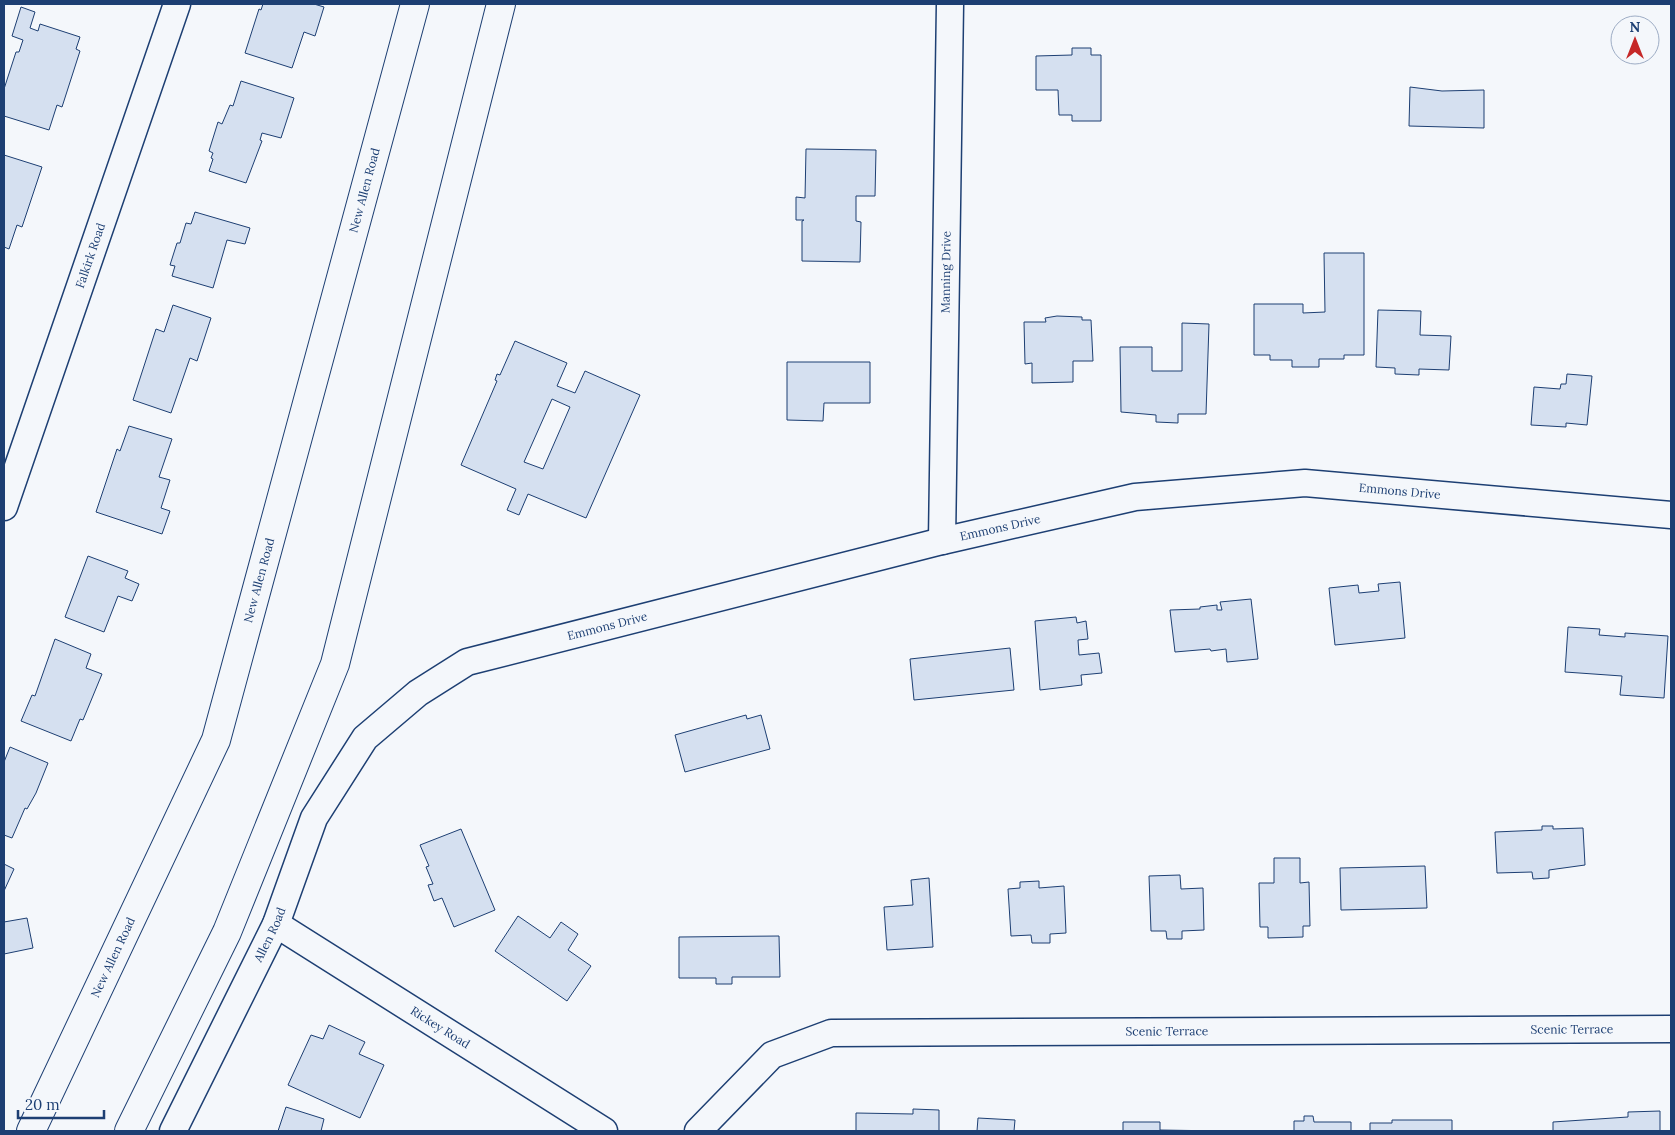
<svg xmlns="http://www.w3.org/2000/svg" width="1675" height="1135" viewBox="0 0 1675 1135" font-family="Lora,serif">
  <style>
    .building { fill: #d5e0f0; stroke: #1d3f73; fill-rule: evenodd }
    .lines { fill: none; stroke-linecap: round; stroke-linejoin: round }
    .minor-casing { stroke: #1d3f73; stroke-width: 29 }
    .secondary-casing { stroke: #1d3f73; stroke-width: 30 }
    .minor { stroke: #f4f7fb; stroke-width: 26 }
    .secondary { stroke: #f4f7fb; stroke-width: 28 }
    .labels { text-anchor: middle; stroke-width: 4; stroke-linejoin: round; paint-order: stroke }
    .street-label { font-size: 12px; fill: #1d3f73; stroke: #f4f7fb }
  </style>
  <rect width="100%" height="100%" fill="#f4f7fb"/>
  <!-- building -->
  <g class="building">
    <path d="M263,4H314L324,7L315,36L304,32L292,68L245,53L259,9L261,10Z"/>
    <path d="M21,7L35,12L30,28L38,31L40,24L80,37L76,49L80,51L62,107L57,105L49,130L4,116V89L16,52H19L23,40L12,36Z"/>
    <path d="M1072,48H1091V55H1101V121H1072V115H1059L1058,90H1036V56L1072,55Z"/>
    <path d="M241,81L294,98L281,138L262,133L260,140L262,141L246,183L209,171L213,159L211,158L213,153L209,151L218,122L222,124L230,105L233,106Z"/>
    <path d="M1410,87L1442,91L1484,90V128L1409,126Z"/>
    <path d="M806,149L876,150L875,196H856V221L861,222L860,262L802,261V221L804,220H796V197L805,198Z"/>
    <path d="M4,155L42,167L22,227L17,225L9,249L4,247Z"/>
    <path d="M195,212L250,228L245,244L227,240L213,288L172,276L175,266L170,265L177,243H180L186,223L191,224Z"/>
    <path d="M1324,253H1364V355H1344V359H1319V367H1292V360H1270V355H1254V304H1303V313L1325,312Z"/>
    <path d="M173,305L211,318L197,361L190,358L171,413L133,400L156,329L164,332Z"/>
    <path d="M1378,310L1421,311L1420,335L1451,336L1449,370L1419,369V375L1395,374V368L1376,367Z"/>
    <path d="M1057,316L1082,317V320H1091L1093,361H1073V382L1032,383V363L1025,364L1024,322H1046L1045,318Z"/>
    <path d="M1182,323L1209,324L1206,414H1178V423L1156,422V415L1121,412L1120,347H1152V371H1182Z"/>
    <path d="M515,341L567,363L557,386L575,393L585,371L640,395L586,518L528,494L519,515L507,510L516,489L461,465L497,381L495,380L497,374L500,375ZM552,399L570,407L543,469L524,462Z"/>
    <path d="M787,362H870V403H824L823,421L787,420Z"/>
    <path d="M1567,374L1592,376L1587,425L1566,423V427L1531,425L1534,387L1560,389L1561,384H1566Z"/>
    <path d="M129,426L172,439L159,477L170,480L161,508L170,511L162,534L96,512L117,449L120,451Z"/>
    <path d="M88,556L128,571L125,578L139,584L132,601L118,596L104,632L65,617Z"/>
    <path d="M1400,582L1405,638L1335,645L1329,588L1358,585L1359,593L1379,591L1378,584Z"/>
    <path d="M1251,599L1258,659L1227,662L1226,649L1211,651L1210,649L1175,652L1170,610L1200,609V607L1217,605V610H1222L1220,602Z"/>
    <path d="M1076,617L1077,623L1086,621L1088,639L1078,640L1079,655L1099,653L1102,673L1081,675L1082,685L1040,690L1035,621Z"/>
    <path d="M1568,627L1600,629L1599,635L1625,637V633L1668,636L1664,698L1620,695L1622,676L1565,672Z"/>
    <path d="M55,639L91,654L86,668L102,674L83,720L80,719L71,741L21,721L32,695L35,696Z"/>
    <path d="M1010,648L1014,690L914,700L910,659Z"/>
    <path d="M746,715L747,719L761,715L770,749L685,772L675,735Z"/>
    <path d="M10,747L48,763L36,793L27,809L25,808L12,838L4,835V762Z"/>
    <path d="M1542,826H1553V829L1583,828L1585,865L1549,870V878L1533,879L1532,872L1497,873L1495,832L1542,830Z"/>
    <path d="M461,829L495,910L454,927L442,898L434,901L428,885L433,884L426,867L429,866L420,845Z"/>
    <path d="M1274,858H1300V883L1309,882L1310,926H1303V937L1268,938V927H1260L1259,883H1274Z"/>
    <path d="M4,864L14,869L4,891Z"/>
    <path d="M1425,866L1427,908L1341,910L1340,868Z"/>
    <path d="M1180,875L1181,889L1203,888L1204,930L1182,931V939H1167L1166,931H1151L1149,876Z"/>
    <path d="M929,878L933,947L887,950L884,907L913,905L911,880Z"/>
    <path d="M1039,881V888L1064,886L1066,933L1050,934V943H1032L1031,935L1011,936L1008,889L1020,888V882Z"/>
    <path d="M518,916L550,938L561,922L578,934L568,950L591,966L567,1001L495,951Z"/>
    <path d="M27,918L33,948L4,954V922Z"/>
    <path d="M779,936L780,977H732V984H716V978H679V937Z"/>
    <path d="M329,1025L365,1042L359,1054L384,1065L360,1118L288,1085L311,1035L323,1039Z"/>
    <path d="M286,1107L324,1119L321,1131H278Z"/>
    <path d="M913,1109L939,1110V1131H856V1113L913,1114Z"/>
    <path d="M1660,1111V1131H1553V1122L1628,1117V1112Z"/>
    <path d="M1304,1116H1313L1314,1122H1351V1131H1294V1121H1304Z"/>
    <path d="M978,1118L1015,1120L1014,1131H977Z"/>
    <path d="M1392,1120H1452V1131H1370V1123H1392Z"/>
    <path d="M1123,1122H1160V1130L1222,1131H1123Z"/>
  </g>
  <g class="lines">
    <defs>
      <g id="minor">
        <path id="s1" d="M4,507L177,4"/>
        <path id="s2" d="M942,541L950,4"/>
        <path id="s3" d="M276,924L604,1131"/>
        <path id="s4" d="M173,1131L276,924L314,818L365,738L418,693L467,662L942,541L1135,497L1305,483L1671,515"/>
        <path id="s5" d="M698,1131L772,1055L831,1033L1671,1029"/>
      </g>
      <g id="secondary">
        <path id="s6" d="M31,1131L216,740L415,4"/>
        <path d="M129,1131L227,932L335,664L501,4"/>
      </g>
    </defs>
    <!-- minor casing -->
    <use href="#minor" class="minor-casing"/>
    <!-- secondary casing -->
    <use href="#secondary" class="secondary-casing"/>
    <!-- minor -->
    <use href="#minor" class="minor"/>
    <!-- secondary -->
    <use href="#secondary" class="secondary"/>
  </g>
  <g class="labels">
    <!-- street labels -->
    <g class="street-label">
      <text dy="4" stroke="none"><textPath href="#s6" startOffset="1002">New Allen Road</textPath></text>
      <text dy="4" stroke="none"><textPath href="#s1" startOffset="266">Falkirk Road</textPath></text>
      <text dy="4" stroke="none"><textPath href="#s2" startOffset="269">Manning Drive</textPath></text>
      <text dy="4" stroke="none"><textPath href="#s4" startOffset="1520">Emmons Drive</textPath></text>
      <text dy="4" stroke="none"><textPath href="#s4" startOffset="1116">Emmons Drive</textPath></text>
      <text dy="4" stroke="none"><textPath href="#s6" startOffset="598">New Allen Road</textPath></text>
      <text dy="4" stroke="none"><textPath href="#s4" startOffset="711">Emmons Drive</textPath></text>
      <text dy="4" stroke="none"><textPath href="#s4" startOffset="219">Allen Road</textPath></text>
      <text dy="4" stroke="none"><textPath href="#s6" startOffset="192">New Allen Road</textPath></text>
      <text dy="4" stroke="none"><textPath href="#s3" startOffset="194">Rickey Road</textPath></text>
      <text dy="4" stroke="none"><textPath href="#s5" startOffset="910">Scenic Terrace</textPath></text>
      <text dy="4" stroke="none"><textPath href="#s5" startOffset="505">Scenic Terrace</textPath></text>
    </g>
  </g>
  <!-- border -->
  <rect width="1675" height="1135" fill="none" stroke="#1d3f73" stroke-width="10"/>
  <!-- north arrow -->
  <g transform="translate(1635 40)"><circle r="24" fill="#f4f7fb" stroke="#9eadc5"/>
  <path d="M0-4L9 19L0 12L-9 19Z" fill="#c62828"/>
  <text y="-8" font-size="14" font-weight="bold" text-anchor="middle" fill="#1d3f73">N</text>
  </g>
  <!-- scale -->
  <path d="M18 1110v8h86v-8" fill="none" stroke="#1d3f73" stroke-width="2.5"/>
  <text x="25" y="1110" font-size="15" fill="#1d3f73" stroke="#f4f7fb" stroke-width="4" paint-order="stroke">20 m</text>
</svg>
